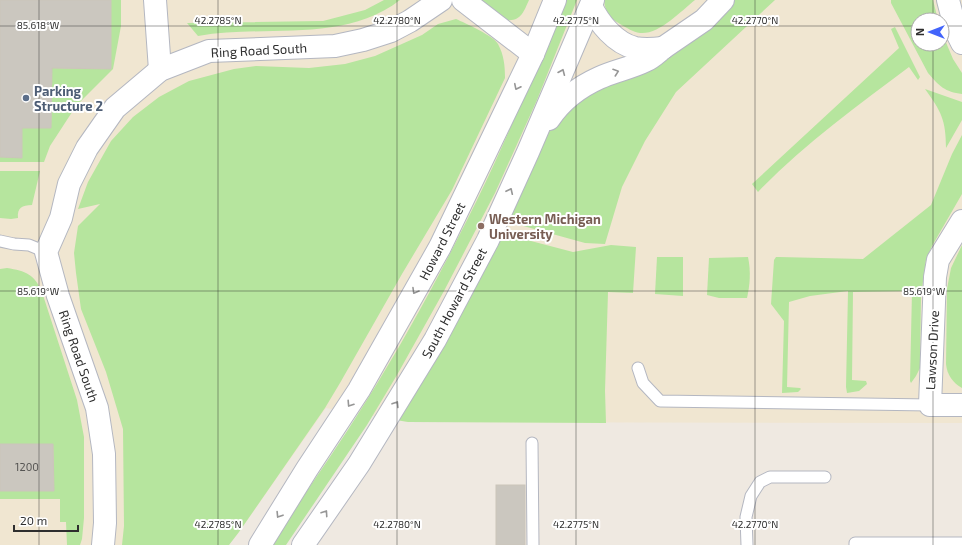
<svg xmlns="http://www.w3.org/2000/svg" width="962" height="545" viewBox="0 0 962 545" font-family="'Exo 2',sans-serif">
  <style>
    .education { fill: #f0e6d1; fill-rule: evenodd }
    .green { fill: #b6e59e }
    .building { fill: #cbc7bf; stroke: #cbc5ba }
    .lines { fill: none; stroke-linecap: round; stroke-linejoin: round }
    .service-casing { stroke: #b4b7c1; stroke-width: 13 }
    .minor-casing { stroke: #b4b7c1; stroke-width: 24 }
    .tertiary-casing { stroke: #b4b7c1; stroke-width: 24 }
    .service { stroke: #fff; stroke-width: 11 }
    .minor { stroke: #fff; stroke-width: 22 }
    .tertiary { stroke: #fff; stroke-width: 22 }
    .oneway { stroke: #969696 }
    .ticks { fill: none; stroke: #2e2e2e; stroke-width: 1; stroke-opacity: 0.45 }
    .service-dot { fill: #5c6f8a; stroke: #fff; stroke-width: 1.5 }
    .education-dot { fill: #8d6e63; stroke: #fff; stroke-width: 1.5 }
    .labels { text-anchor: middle; stroke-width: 4; stroke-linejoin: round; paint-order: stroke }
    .number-label { font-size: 11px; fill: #555452 }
    .street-label { font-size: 13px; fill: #2e2e2e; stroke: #fff }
    .service-label { font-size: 13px; font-weight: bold; fill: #4e5e75; stroke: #fff; text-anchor: start }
    .education-label { font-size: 13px; font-weight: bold; fill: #785e54; stroke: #fff; text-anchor: start }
    .ticks-label { font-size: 10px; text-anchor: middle; fill: #2e2e2e; stroke: #fff; stroke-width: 4; stroke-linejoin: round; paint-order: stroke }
  </style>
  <rect width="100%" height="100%" fill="#efe9e1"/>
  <!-- education -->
  <path class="education" d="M0,0H962V423L408,422L326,408L239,532L229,545H0ZM918,20H942V44H918Z"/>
  <!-- green -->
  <g class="green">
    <path d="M111,0H121V26L113,69L76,106L50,146L44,162H0V157H22V128H51L52,68L111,69Z"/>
    <path d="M384,0H400C343,44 265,24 198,36L187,23L323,21L365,10Z"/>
    <path d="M481,0H529C524,11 521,22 506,20L485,5Z"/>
    <path d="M563,0H577L537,100L495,193L444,291L397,375L367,425L286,545H269C302,498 335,451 365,403C406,338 443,269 477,200C509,135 536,67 563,0Z"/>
    <path d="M604,0H695C681,11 659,35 640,33C633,32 627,28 620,24C610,18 605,12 604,0Z"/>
    <path d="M730,0H775L676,92L645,141L622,187L605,244L585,243L505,221L547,135L566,108Z"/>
    <path d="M891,0H933L938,20H918V44H942V33L953,59L962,73V94C945,92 939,86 928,73L891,3Z"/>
    <path d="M456,19C465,23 494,36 498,44C504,55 505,66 505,78L452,190L402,274L340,383L325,408L239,532L229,545H122L124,526L123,429L106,372L81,309L76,273L74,253L78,226L100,204L78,209L88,182L111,141L133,117L159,97L189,81L234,69L256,66L309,68L345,64L375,56L422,35L438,24Z"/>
    <path d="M895,27L920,77L918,80L909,67C857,106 803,145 758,192L752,184L899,48L891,29Z"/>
    <path d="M925,89L962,102V120L946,148C946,120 941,111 925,89Z"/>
    <path d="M962,135V194L932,246L926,260L921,296L920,368L916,376L911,383L910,381L912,291L853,292L852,380L866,381L867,384L859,391L847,393L846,387L848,291L810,296L789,302L787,387L800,388L801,389L798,392L782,393L784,321L771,304L774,260L776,257H779L863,259L931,205L952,154Z"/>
    <path d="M0,171H40L32,205C22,205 17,208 18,218L11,219L0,218Z"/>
    <path d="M500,233L573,252L611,245L636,247L633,293L608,292L605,391L606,423L408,422L396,420Z"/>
    <path d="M962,245V388C953,383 947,375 946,364L947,289L951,268Z"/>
    <path d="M657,257H683V296L655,294Z"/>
    <path d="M748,257C751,271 750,285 747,298H719L707,295L709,258Z"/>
    <path d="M7,268C26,271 34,274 42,292L77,400L84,437V518L82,539L80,545H67L66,522H60V499H0V491H54L53,444H0V269Z"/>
  </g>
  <!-- building -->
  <g class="building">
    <path d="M0,0H111V69L52,68L51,128H22V158L0,157Z"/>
    <path d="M0,444H53L54,491H0Z"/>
    <rect x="496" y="485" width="29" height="60"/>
  </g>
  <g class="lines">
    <defs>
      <g id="service">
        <path d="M0,241L14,244L29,245L46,252"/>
        <path d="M638,368L643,383L660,401L930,405"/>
        <path d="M532,443L533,545"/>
        <path d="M747,545L746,517L751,496L760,482L770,477H825"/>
        <path d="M855,545V543H962"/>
      </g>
      <g id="minor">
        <path d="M155,0L160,70"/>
        <path d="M463,0L533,54"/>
        <path d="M948,0L956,31L962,43"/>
        <path d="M663,48L704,20L723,0"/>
        <path d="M962,221L938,260L935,277L930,405H962"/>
        <path d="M103,545L105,523L104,454L97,408L58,296L46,252L61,218L69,184L87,148L115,108L160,70L209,51L335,46L363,40L391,31L410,21L441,0"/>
      </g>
      <g id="tertiary">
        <path d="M591,6C599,23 615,43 635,48C645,50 654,49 663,48"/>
        <path d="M549,119C561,101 579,87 599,78C614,71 631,68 645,61C652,58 658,52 663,48"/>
        <path d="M260,545L307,469L359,390L440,247L533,54L555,0"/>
        <path d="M303,545L359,464L435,340L488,240L528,152L593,0"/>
      </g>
    </defs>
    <!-- service casing -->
    <use href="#service" class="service-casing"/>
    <!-- minor casing -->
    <use href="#minor" class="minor-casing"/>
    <!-- tertiary casing -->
    <use href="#tertiary" class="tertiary-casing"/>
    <!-- service -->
    <use href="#service" class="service"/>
    <!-- minor -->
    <use href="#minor" class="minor"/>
    <!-- tertiary -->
    <use href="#tertiary" class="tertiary"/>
  </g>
  <!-- one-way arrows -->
  <defs><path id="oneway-chevron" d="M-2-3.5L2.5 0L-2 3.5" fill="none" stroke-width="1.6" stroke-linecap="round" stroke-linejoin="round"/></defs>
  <g class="oneway">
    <use href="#oneway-chevron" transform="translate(562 72) rotate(-67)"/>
    <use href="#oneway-chevron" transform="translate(616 72) rotate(-19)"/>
    <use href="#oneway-chevron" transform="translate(517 87) rotate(116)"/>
    <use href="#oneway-chevron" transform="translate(510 191) rotate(-65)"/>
    <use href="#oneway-chevron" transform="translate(415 291) rotate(120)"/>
    <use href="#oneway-chevron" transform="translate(350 404) rotate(123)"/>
    <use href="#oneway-chevron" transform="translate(396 404) rotate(-58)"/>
    <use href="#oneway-chevron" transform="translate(325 513) rotate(-56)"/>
    <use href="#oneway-chevron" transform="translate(279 515) rotate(122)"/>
  </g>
  <!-- ticks -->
  <path class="ticks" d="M39,0V545M218,0V545M397,0V545M576,0V545M755,0V545M933,0V20M0,26H918M942,26H962M933,44V545M0,291H962"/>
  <!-- markers -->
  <circle class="service-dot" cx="26" cy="98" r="4"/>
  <circle class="education-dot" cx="481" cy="226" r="4"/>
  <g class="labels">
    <!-- number labels -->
    <g class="number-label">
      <text x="27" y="471">1200</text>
    </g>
    <!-- street labels -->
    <g class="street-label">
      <text transform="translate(259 50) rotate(-3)" y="5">Ring Road South</text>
      <text transform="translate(442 241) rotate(-63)" y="5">Howard Street</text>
      <text transform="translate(454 303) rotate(-62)" y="5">South Howard Street</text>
      <text transform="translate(932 350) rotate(-87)" y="5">Lawson Drive</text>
      <text transform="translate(79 356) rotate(71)" y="5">Ring Road South</text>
    </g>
    <!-- service labels -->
    <g class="service-label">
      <text x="34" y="96">Parking<tspan x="34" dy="15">Structure 2</tspan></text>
    </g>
    <!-- education labels -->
    <g class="education-label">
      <text x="489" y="224">Western Michigan<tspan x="489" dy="15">University</tspan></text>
    </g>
  </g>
  <g class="ticks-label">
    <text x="218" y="24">42.2785°N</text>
    <text x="397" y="24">42.2780°N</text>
    <text x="576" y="24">42.2775°N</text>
    <text x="755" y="24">42.2770°N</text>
    <text x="38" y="29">85.618°W</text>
    <text x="924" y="295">85.619°W</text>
    <text x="38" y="295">85.619°W</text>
    <text x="218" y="528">42.2785°N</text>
    <text x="397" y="528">42.2780°N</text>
    <text x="576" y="528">42.2775°N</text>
    <text x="755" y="528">42.2770°N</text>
  </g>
  <!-- north arrow -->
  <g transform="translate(930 32) rotate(270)"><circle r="19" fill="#ffffff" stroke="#ababab"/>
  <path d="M0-3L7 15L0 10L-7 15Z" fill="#4264fb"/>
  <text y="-6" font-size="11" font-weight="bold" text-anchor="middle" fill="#2e2e2e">N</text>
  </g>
  <!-- scale -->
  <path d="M14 525v6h64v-6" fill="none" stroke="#2e2e2e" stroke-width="2"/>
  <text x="20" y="525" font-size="12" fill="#2e2e2e" stroke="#ffffff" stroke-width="3" paint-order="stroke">20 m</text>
</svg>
